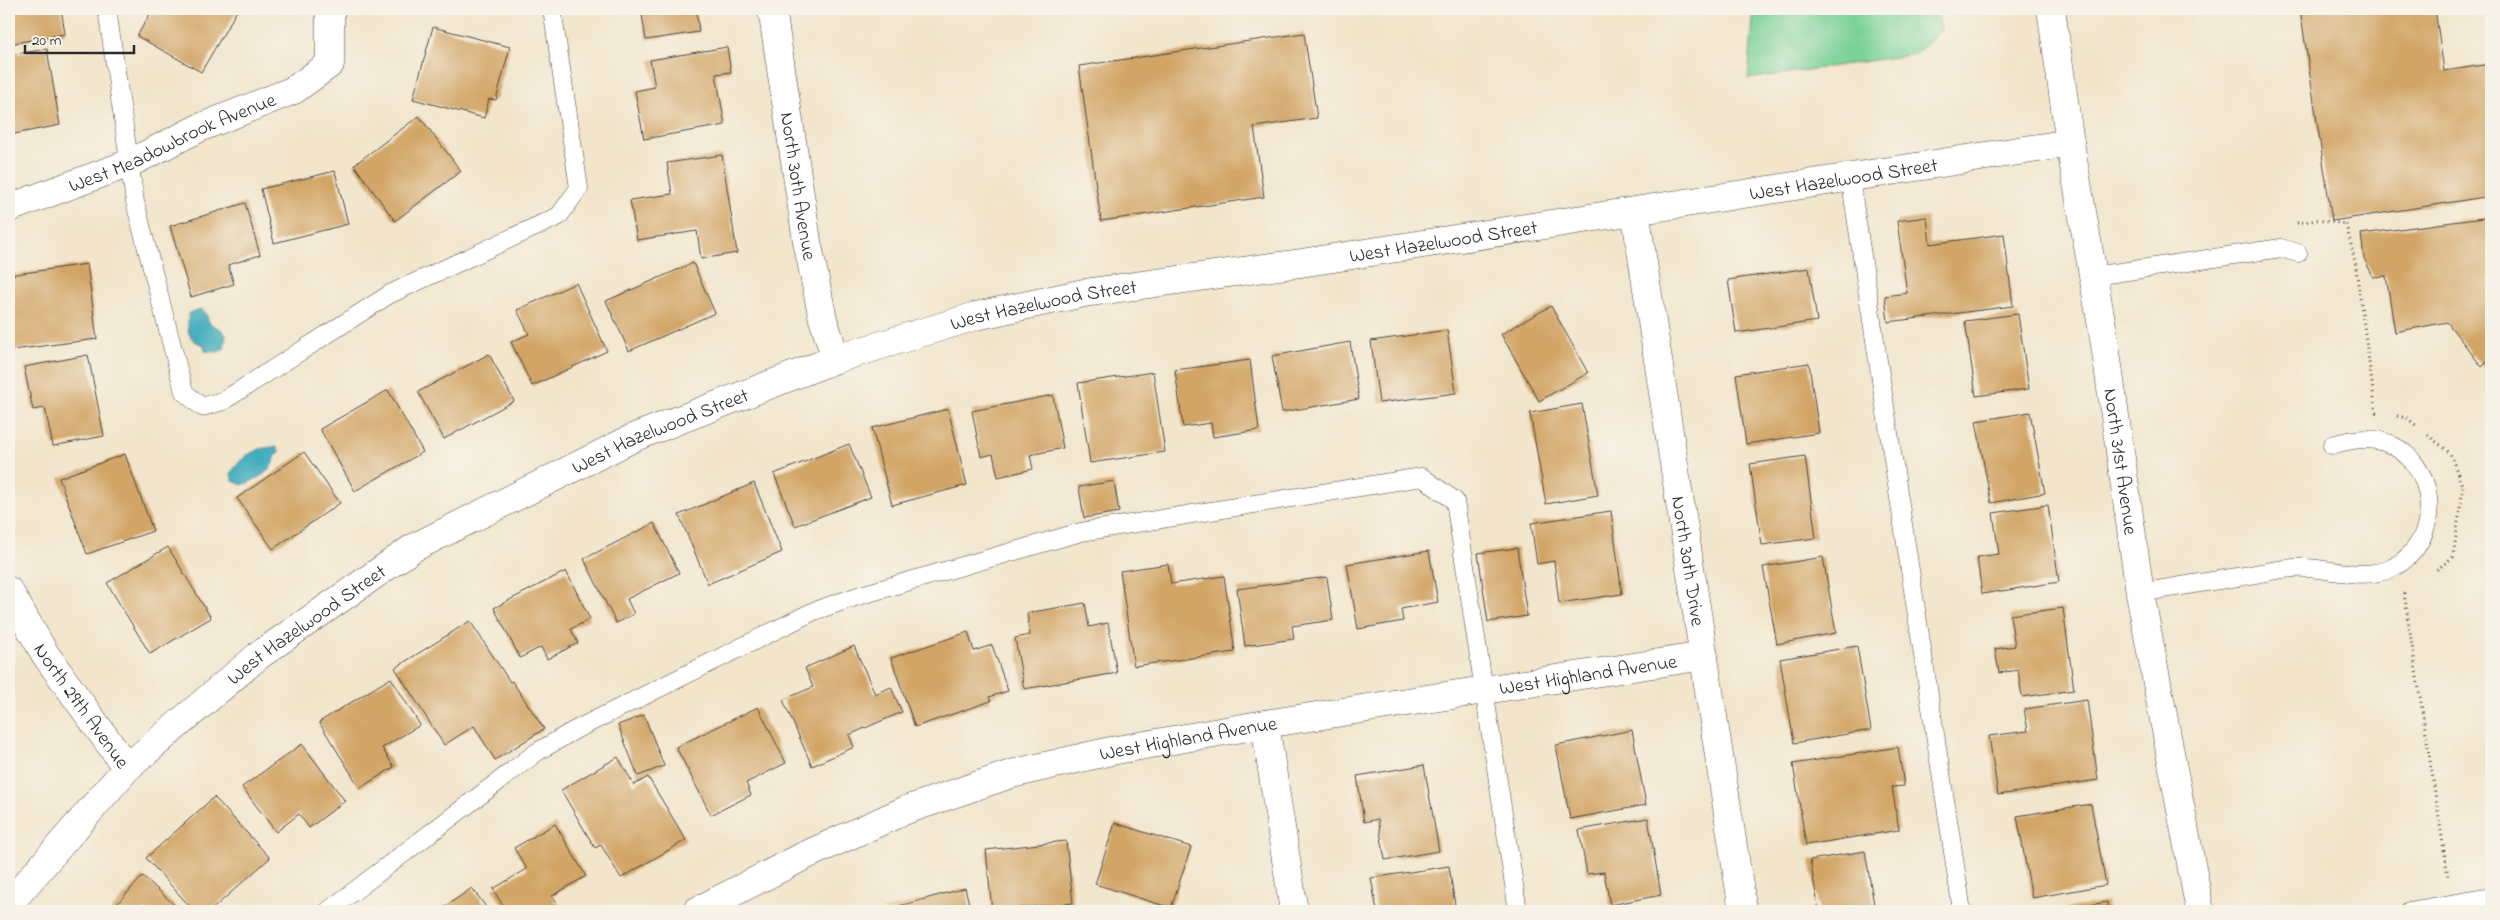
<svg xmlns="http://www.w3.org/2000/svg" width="2500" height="920" viewBox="0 0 2500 920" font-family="'Indie Flower',sans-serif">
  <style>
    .green { fill: #79d197; stroke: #527e61 }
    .water { fill: #3facbd; stroke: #356c74 }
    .building { fill: #d2a566 }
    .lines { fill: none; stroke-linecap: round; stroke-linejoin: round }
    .lane-casing { stroke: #494743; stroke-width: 19 }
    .street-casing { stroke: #494743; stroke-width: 29 }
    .secondary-casing { stroke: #494743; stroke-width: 29 }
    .path { stroke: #494743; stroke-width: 3; stroke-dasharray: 1 4; stroke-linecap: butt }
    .lane { stroke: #fff; stroke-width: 18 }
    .street { stroke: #fff; stroke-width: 28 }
    .secondary { stroke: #fff; stroke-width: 28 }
    .labels { text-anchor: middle; stroke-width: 4.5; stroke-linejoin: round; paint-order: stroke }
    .street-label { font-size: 20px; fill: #2b2b2b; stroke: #f7f3e8 }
  </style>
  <rect width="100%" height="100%" fill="#f7f3e8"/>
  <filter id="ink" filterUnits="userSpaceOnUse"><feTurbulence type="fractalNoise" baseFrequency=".02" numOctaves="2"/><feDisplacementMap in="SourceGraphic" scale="10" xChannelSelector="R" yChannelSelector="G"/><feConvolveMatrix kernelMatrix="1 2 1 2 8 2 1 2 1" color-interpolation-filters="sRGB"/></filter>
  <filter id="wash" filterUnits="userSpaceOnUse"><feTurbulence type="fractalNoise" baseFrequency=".0096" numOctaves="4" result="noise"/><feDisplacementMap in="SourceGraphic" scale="20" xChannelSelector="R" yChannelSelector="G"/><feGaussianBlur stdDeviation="1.12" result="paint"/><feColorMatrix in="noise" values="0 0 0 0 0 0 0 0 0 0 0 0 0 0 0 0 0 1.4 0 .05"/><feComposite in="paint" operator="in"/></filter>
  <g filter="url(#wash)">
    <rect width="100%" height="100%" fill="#f2e5cb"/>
    <!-- green -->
    <path class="green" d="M1754,9H1937L1941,30L1916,54L1748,79Z"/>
    <!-- water -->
    <g class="water">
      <path d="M200,309L205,312L210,324L222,330L226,335L224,349L218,352L205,351L204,345C186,340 187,329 189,313Z"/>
      <path d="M276,446L280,452L275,456C272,473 257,479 242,485L233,481L231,474C237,462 248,453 260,449C266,447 271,448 276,446Z"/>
    </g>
    <g id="blocks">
      <!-- building -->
      <g class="building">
        <path d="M9,9H61L65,34L9,44Z"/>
        <path d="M153,9H238L201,72L137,36Z"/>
        <path d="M641,9H696L699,32L646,40Z"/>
        <path d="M2300,9H2435L2444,71L2491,64V196L2332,221Z"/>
        <path d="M433,27L510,47L496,100L489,99L484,118L413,99Z"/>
        <path d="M1304,33L1317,118L1254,127L1264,197L1101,221L1079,66Z"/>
        <path d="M727,47L731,72L716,74L725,125L644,139L635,91L655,87L650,60Z"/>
        <path d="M47,49L60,125L9,135V55Z"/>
        <path d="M419,116L461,171L395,221L354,165Z"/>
        <path d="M722,155L737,253L701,259L697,231L637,240L630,200L672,194L667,163Z"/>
        <path d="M335,171L348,224L274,243L261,189Z"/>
        <path d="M245,203L260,255L228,265L234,284L191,297L170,226Z"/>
        <path d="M1927,217L1930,244L2004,234L2013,306L1888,322L1885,296L1907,293L1897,221Z"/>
        <path d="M2491,217V358L2482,367L2447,322L2395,332L2386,276L2373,277L2364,258L2361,234Z"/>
        <path d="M693,263L715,313L629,351L606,301Z"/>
        <path d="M87,264L97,339L12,350L9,325V275Z"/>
        <path d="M1809,268L1817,321L1736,333L1728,280Z"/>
        <path d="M576,283L607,351L532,386L511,342L529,334L517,310Z"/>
        <path d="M1551,306L1588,373L1539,401L1501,334Z"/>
        <path d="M2018,314L2029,389L1976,396L1965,321Z"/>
        <path d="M1447,330L1456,393L1379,403L1371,341Z"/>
        <path d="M1350,342L1359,399L1282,412L1272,356Z"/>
        <path d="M489,354L514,401L444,439L418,392Z"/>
        <path d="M88,355L104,436L53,446L45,408L33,410L24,367Z"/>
        <path d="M1250,360L1259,430L1213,437L1211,423L1183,427L1175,370Z"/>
        <path d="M1809,363L1819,433L1746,444L1736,374Z"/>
        <path d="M1153,372L1165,452L1090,463L1078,383Z"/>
        <path d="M388,390L423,452L355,491L320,429Z"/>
        <path d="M1053,395L1063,448L1030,455L1033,469L998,477L993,454L981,457L972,411Z"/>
        <path d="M1582,404L1598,495L1546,504L1530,413Z"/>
        <path d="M948,409L967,485L892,505L872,428Z"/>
        <path d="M2030,412L2045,493L1991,503L1976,421Z"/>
        <path d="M849,444L871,497L795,526L774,474Z"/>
        <path d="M304,452L340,503L273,549L237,498Z"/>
        <path d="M125,454L153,531L87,554L59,478Z"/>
        <path d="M1805,456L1816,538L1762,545L1750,464Z"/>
        <path d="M1114,481L1119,512L1084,518L1079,487Z"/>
        <path d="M754,483L782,552L708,584L679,515Z"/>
        <path d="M2048,505L2059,582L1982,594L1977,557L1999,554L1993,513Z"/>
        <path d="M1611,511L1622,594L1559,603L1554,561L1537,564L1531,523Z"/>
        <path d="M654,523L679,573L627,599L634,614L616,623L584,559Z"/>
        <path d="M168,547L211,618L150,654L107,583Z"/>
        <path d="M1517,548L1527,616L1488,622L1478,553Z"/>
        <path d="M1429,551L1438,602L1401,609L1403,621L1358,629L1347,564Z"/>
        <path d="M1823,557L1836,633L1777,644L1763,567Z"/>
        <path d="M1168,564L1171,584L1224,576L1235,652L1134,666L1120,571Z"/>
        <path d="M566,571L590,619L571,629L578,643L547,659L541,647L520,658L494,608Z"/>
        <path d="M1327,577L1333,620L1292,626L1294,639L1245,646L1237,589Z"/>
        <path d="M1085,603L1089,627L1108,623L1117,673L1024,689L1015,638L1030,635L1027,613Z"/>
        <path d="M2063,608L2074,690L2022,697L2018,670L1999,673L1995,649L2015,646L2010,615Z"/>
        <path d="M470,621L510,682L512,681L544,729L495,760L474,726L444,745L395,668Z"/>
        <path d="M968,632L974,651L992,645L1008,691L989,697L991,701L915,727L891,658Z"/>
        <path d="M854,646L875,694L891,687L902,712L849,735L854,747L812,766L783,700L813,687L805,668Z"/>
        <path d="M1857,646L1871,730L1794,743L1780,659Z"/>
        <path d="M391,678L420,725L382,748L394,767L360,788L319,722Z"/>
        <path d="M2087,700L2098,780L1998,795L1989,736L2028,731L2024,709Z"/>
        <path d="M758,707L786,763L746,783L751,795L711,815L676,747Z"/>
        <path d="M644,715L664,766L638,776L618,725Z"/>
        <path d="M1632,730L1646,805L1570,819L1556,745Z"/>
        <path d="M302,744L345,801L309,828L299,814L276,832L242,787Z"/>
        <path d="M1898,747L1904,786L1892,787L1899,830L1806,845L1793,764Z"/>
        <path d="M618,757L634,785L648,777L686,840L621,878L601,845L595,848L561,790Z"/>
        <path d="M1424,765L1439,851L1385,860L1378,819L1364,822L1357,776Z"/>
        <path d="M214,797L270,858L210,911H194L146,858Z"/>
        <path d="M2091,804L2106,885L2032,898L2017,816Z"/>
        <path d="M1648,818L1661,895L1610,905L1604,872L1587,874L1579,830Z"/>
        <path d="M1115,823L1191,847L1171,908L1095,884Z"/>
        <path d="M555,824L586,876L552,896L562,911H506L493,889L527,869L514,848Z"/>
        <path d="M1066,841L1073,903L992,911L986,850Z"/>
        <path d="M1865,851L1875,911H1819L1810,860Z"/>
        <path d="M1449,866L1456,911H1377L1371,878Z"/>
        <path d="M143,876L181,911H110Z"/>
        <path d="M472,888L489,911H439Z"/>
        <path d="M965,888L971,911H881Z"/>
        <path d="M2107,902L2108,911H2060V910Z"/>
      </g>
    </g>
  </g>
  <g filter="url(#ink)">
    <use href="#blocks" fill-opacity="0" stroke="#494743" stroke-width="1"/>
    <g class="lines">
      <defs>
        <g id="lane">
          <path d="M107,9L135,202L184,392L202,407L223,401L390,294L559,216L579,188L552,9"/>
          <path d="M1850,177L1962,911"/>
          <path d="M2094,276L2281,248L2298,253"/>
          <path d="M2140,593C2175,587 2210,581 2245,576C2261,573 2278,569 2294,568C2326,566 2362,582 2392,568C2444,542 2440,461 2384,442C2367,436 2349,440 2332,445"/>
          <path d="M328,911L537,752L575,730L814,611L861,595L1081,532L1422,477L1455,501L1518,911"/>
          <path d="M2409,911L2491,897"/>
        </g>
        <g id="street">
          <path id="s1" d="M772,9L807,241L823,319L836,359"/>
          <path id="s2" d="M9,208L130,163L199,128L294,90L330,64V9"/>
          <path id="s3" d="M1635,211L1743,911"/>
          <path id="s4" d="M9,591L45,654L127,768"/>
          <path d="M1265,724L1294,911"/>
          <path id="s5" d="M9,904L127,768L258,656L413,548L635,437L836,359L976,316L1084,293L1301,263L2070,143"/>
          <path id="s6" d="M697,911L804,856L906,810L1011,774L1111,751L1265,724L1704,656"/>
        </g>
        <g id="secondary">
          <path id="s7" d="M2051,9L2070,143L2104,338L2140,593L2200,911"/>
        </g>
      </defs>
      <!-- lane casing -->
      <use href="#lane" class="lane-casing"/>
      <!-- street casing -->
      <use href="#street" class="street-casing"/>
      <!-- secondary casing -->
      <use href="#secondary" class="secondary-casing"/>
      <!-- path -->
      <g class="path">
        <path d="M2297,223L2317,220L2346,224L2355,261L2376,412H2378"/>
        <path d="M2397,416L2407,418L2417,426"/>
        <path d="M2428,435L2450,453L2463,488L2453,557L2435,571"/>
        <path d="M2404,593L2448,876"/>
      </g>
      <!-- lane -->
      <use href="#lane" class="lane"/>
      <!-- street -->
      <use href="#street" class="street"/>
      <!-- secondary -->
      <use href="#secondary" class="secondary"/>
    </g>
  </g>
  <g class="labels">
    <!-- street labels -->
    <g class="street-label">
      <text dy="7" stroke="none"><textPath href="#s2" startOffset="176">West Meadowbrook Avenue</textPath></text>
      <text dy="7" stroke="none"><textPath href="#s5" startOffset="2030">West Hazelwood Street</textPath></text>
      <text dy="7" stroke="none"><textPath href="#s1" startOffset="179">North 30th Avenue</textPath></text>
      <text dy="7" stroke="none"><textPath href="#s5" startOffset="1625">West Hazelwood Street</textPath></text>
      <text dy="7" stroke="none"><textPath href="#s5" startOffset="1220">West Hazelwood Street</textPath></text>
      <text dy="7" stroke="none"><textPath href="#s5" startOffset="815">West Hazelwood Street</textPath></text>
      <text dy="7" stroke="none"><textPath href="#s7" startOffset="458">North 31st Avenue</textPath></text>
      <text dy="7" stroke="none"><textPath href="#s3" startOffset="354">North 30th Drive</textPath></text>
      <text dy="7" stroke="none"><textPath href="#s5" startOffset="410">West Hazelwood Street</textPath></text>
      <text dy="7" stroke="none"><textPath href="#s6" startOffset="929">West Highland Avenue</textPath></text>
      <text dy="7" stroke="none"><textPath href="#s4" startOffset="136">North 29th Avenue</textPath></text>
      <text dy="7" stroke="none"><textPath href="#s6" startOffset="524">West Highland Avenue</textPath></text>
    </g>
  </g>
  <!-- margin -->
  <rect width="2500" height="920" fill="none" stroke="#f7f3e8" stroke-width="30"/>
  <!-- scale -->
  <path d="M25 45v8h109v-8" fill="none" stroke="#2b2b2b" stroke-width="2.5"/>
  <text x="32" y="45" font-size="15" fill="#2b2b2b" stroke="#f7f3e8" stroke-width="4" paint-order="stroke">20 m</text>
</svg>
